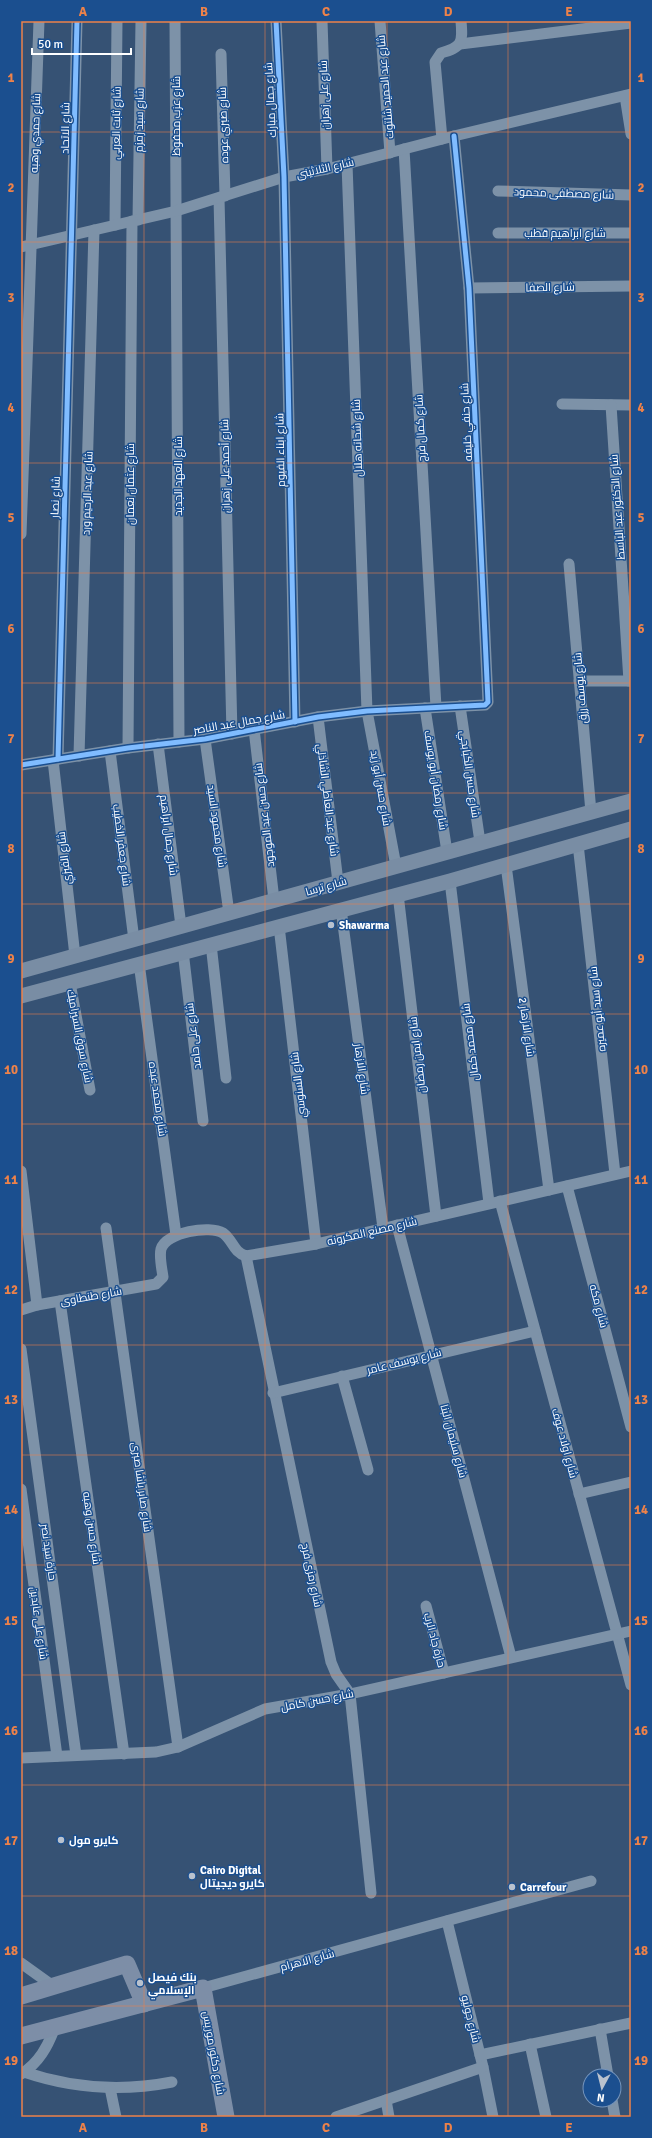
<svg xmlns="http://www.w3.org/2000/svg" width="652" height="2138" viewBox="0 0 652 2138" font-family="Signika,Cairo,sans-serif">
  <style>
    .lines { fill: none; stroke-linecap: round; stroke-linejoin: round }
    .street { stroke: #7d92a8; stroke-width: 11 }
    .secondary { stroke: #798da4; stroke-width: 15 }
    .primary { stroke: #7d8ea7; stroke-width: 17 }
    .cycleway-casing { stroke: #1b4f8f; stroke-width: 8 }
    .cycleway { stroke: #80bcff; stroke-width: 5 }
    .grid { fill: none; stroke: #ee8249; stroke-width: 1; stroke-opacity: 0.55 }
    .poi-dot { fill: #b9c2ce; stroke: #1b4f8f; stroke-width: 1.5 }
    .labels { text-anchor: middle; stroke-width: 3; stroke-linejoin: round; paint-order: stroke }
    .street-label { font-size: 11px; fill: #fff; stroke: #1b4f8f }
    .poi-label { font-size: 11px; font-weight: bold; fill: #fff; stroke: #1b4f8f; text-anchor: start }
    .neatline { fill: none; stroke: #ee8249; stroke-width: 1.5 }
    .grid-label { font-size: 13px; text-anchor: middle; font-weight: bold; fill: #ee8249 }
  </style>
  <rect width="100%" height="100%" fill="#365274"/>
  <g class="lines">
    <!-- street -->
    <g class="street">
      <path d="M175,21L179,742"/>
      <path d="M276,21L284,177L295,722"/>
      <path d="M322,21L327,169"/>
      <path d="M380,21L390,153"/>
      <path d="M460,44L631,23"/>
      <path d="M221,54L225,196"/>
      <path d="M625,96L631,134"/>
      <path d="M442,139L435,62L441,53C462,47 463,43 461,21"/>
      <path d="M404,149L436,707"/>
      <path d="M347,164L367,711L396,866"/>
      <path d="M498,191L631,195"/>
      <path d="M219,198L232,734"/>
      <path d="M138,220L141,21"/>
      <path d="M115,225L117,21"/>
      <path d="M498,233H631"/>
      <path d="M21,247L176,211L284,177L327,169L454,136L631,94"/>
      <path d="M469,288L631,286"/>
      <path d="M562,404L631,405"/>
      <path d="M611,405L629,681"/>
      <path d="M21,534L39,21"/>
      <path d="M569,564L591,812"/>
      <path d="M579,681H631"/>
      <path d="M460,706L480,842"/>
      <path d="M425,708L447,852"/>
      <path d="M318,717L338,882"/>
      <path d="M254,729L274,900"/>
      <path d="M205,739L229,913"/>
      <path d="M158,744L181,926"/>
      <path d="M128,748L132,221"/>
      <path d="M110,751L134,940"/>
      <path d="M79,756L94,230"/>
      <path d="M58,759L77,21"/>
      <path d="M53,760L75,956"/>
      <path d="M21,765L128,748L205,739L318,717L367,711L485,705L488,702L469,288L454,136"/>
      <path d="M578,844L615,1174"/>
      <path d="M506,865L549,1190"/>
      <path d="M450,881L489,1203"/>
      <path d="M398,894L436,1216"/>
      <path d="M341,909L383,1228"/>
      <path d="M279,926L316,1244"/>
      <path d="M211,944L226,1078"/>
      <path d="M183,951L203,1121"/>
      <path d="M139,963L176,1235"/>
      <path d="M70,983L90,1090"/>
      <path d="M21,1171L37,1305"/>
      <path d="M567,1186L631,1427"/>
      <path d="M500,1201L631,1685"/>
      <path d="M397,1225L511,1657"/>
      <path d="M106,1228L178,1747"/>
      <path d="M246,1256L331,1662L336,1674L350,1694L371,1893"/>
      <path d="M60,1301L124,1754"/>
      <path d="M21,1310L37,1305L156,1284L163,1277C162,1269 159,1257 161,1249C166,1232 210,1225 223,1233C233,1240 233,1252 246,1256L316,1244L631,1171"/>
      <path d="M21,1349L76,1755"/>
      <path d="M342,1376L368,1470"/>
      <path d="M273,1393L535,1331"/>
      <path d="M21,1489L57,1756"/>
      <path d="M579,1494L631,1482"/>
      <path d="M426,1606L444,1673"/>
      <path d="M21,1758L156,1752L178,1747L265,1709L350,1694L631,1631"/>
      <path d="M447,1921L483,2067L493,2117"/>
      <path d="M21,1963L53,1986"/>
      <path d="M203,1988L591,1881"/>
      <path d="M600,2029L608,2076"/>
      <path d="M530,2044L546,2117"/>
      <path d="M480,2055L631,2023"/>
      <path d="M24,2072C74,2089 121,2092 172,2082"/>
      <path d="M21,2074C39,2063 48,2046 55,2027"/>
      <path d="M110,2088L116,2117"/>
      <path d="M386,2100L389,2117"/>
      <path d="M612,2100L615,2117"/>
      <path d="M336,2117L483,2067"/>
    </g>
    <!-- secondary -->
    <g class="secondary">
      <path d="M21,971L631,801"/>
      <path d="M21,996L450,881L631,829"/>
    </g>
    <!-- primary -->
    <g class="primary">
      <path d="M21,1996L127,1964L144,2004"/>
      <path d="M21,2036L203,1988L226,2117"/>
    </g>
    <defs>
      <g id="cycleway">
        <path d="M276,21L284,177L295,722"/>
        <path d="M58,759L77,21"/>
        <path d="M21,765L128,748L205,739L318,717L367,711L485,705L488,702L469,288L454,136"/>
      </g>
    </defs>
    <!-- cycleway casing -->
    <use href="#cycleway" class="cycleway-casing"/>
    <!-- cycleway -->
    <use href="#cycleway" class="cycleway"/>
  </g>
  <!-- grid -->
  <path class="grid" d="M144,21V2117M265,21V2117M387,21V2117M508,21V2117M21,132H631M21,242H631M21,353H631M21,463H631M21,573H631M21,683H631M21,793H631M21,904H631M21,1014H631M21,1124H631M21,1234H631M21,1345H631M21,1455H631M21,1565H631M21,1675H631M21,1785H631M21,1896H631M21,2006H631"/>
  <!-- markers -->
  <g class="poi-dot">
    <circle cx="331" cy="925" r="4"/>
    <circle cx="61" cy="1840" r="4"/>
    <circle cx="192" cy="1876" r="4"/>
    <circle cx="512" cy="1887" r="4"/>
    <circle cx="140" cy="1983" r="4"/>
  </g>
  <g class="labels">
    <!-- street labels -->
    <g class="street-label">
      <text transform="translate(385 87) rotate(-95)" y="4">شارع عبد الحميد شلتوت</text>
      <text transform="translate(324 95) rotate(-92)" y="4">شارع على زهران</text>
      <text transform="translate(270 100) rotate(-93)" y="4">شارع جمال مبارك</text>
      <text transform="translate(176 116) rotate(-90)" y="4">شارع عزب محفوظ</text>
      <text transform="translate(139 120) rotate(-89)" y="4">شارع سيد زمزم</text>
      <text transform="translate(116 123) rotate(-89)" y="4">شارع ثابت العربي</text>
      <text transform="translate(223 125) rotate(-92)" y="4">شارع صبري عوده</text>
      <text transform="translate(65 128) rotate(-89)" y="4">شارع الاتحاد</text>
      <text transform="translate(35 133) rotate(-88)" y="4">شارع حمدي وهبه</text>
      <text transform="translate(325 168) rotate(-13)" y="4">شارع الثلاثينى</text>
      <text transform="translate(564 193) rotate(2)" y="4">شارع مصطفى محمود</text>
      <text x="565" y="237">شارع ابراهيم قطب</text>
      <text transform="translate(550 287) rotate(-1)" y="4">شارع الصفا</text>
      <text transform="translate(466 422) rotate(-93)" y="4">شارع حنفي خليفه</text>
      <text transform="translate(420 428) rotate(-93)" y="4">شارع كمال فرج</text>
      <text transform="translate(357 438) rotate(-92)" y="4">شارع شحاته هلال</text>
      <text transform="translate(280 450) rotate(-91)" y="4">شارع ابناء الفيوم</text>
      <text transform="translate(225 466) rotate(-91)" y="4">شارع أحمد على زهران</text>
      <text transform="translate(178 476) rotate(-90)" y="4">شارع العهد الجديد</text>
      <text transform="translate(130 484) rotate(-90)" y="4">شارع عثمان نعمان</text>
      <text transform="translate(87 493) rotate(-88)" y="4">شارع عبد الرحيم ورد</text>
      <text transform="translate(55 497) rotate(-88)" y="4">شارع نصار</text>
      <text transform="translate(617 507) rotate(-94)" y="4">شارع الدكتور عبد الباسط</text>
      <text transform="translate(580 688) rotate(-95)" y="4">شارع يوسف رزق</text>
      <text transform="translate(239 722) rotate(-10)" y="4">شارع جمال عبد الناصر</text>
      <text transform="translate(470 774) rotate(82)" y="4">شارع حسن الكبابجي</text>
      <text transform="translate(436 780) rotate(81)" y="4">شارع رمضان أبو يوسف</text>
      <text transform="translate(381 788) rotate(80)" y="4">شارع حسن أبو زيد</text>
      <text transform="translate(328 800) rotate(83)" y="4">شارع عبد العاطي الشاذلي</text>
      <text transform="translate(264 815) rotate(-97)" y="4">شارع حسن عبد الموجود</text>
      <text transform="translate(217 826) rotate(82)" y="4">شارع محمود السيد</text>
      <text transform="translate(169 835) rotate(83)" y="4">شارع جمال ابراهيم</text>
      <text transform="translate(122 845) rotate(83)" y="4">شارع جعفر الخطيب</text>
      <text transform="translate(64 858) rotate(-97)" y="4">شارع الفيزي</text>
      <text transform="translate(326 886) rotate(-16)" y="4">شارع ترسا</text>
      <text transform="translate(597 1009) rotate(-96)" y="4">شارع سيد أبو عميره</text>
      <text transform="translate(527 1027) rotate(82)" y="4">شارع الازهار 2</text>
      <text transform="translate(80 1036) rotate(79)" y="4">شارع سوق السيراميك</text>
      <text transform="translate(193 1036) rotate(-97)" y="4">شارع على حامد</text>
      <text transform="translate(470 1042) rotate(-97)" y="4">شارع محمد كمال</text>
      <text transform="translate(417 1055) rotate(-97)" y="4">شارع ايمن رمضان</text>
      <text transform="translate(362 1069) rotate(82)" y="4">شارع الازهار</text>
      <text transform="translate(298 1085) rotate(-97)" y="4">شارع السنوسي</text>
      <text transform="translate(158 1099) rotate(82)" y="4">شارع محمد عبده</text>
      <text transform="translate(372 1231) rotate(-13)" y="4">شارع مصنع المكرونه</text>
      <text transform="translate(91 1296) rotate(-10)" y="4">شارع طنطاوى</text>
      <text transform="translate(599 1306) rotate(75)" y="4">شارع مكه</text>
      <text transform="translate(404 1361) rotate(-14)" y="4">شارع يوسف عامر</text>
      <text transform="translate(454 1441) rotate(75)" y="4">شارع سليمان البنا</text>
      <text transform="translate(565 1443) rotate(75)" y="4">شارع اولاد عوف</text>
      <text transform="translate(142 1487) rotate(82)" y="4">شارع صابر باشا صبرى</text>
      <text transform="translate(92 1528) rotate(82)" y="4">شارع حسن وهبه</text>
      <text transform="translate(49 1552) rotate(82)" y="4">حارة سيد نصر</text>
      <text transform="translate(312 1575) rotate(78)" y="4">شارع رمزى فرج</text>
      <text transform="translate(39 1623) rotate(82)" y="4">شارع على عابدين</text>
      <text transform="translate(435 1640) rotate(75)" y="4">حارة جاد الرب</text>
      <text transform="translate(317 1700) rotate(-11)" y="4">شارع حسن كامل</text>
      <text transform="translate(307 1960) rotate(-15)" y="4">شارع الاهرام</text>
      <text transform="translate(471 2019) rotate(76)" y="4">شارع جوليو</text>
      <text transform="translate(214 2053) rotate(80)" y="4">شارع دكتور موريس</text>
    </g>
    <!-- poi labels -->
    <g class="poi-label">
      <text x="339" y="929">Shawarma</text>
      <text x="69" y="1844">كايرو مول</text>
      <text x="200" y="1874">Cairo Digital<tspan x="200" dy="13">كايرو ديجيتال</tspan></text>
      <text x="520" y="1891">Carrefour</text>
      <text x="148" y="1981">بنك فيصل<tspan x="148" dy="13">الإسلامي</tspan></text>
    </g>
  </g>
  <!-- border -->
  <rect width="652" height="2138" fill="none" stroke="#1b4f8f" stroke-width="44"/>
  <!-- north arrow -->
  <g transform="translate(602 2088) rotate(187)"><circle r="19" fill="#1b4f8f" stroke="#7695bc"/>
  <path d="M0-3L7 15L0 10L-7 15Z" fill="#b9c2ce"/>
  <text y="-6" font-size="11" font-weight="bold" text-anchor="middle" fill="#ffffff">N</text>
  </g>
  <!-- scale -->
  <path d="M32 48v6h99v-6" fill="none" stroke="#ffffff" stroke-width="2"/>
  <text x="38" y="48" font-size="12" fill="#ffffff" stroke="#1b4f8f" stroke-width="3" paint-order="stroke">50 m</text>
  <rect x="22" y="22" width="608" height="2094" class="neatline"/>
  <g class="grid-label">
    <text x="83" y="16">A</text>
    <text x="204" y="16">B</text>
    <text x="326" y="16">C</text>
    <text x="448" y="16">D</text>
    <text x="569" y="16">E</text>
    <text x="11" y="82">1</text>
    <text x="641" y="82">1</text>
    <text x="11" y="192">2</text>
    <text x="641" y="192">2</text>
    <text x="11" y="302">3</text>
    <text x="641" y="302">3</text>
    <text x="11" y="412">4</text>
    <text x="641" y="412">4</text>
    <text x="11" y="522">5</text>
    <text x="641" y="522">5</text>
    <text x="11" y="633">6</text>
    <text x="641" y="633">6</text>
    <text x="11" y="743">7</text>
    <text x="641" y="743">7</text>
    <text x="11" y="853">8</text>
    <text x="641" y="853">8</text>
    <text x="11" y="963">9</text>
    <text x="641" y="963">9</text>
    <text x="11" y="1074">10</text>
    <text x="641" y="1074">10</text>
    <text x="11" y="1184">11</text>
    <text x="641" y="1184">11</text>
    <text x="11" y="1294">12</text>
    <text x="641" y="1294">12</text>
    <text x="11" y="1404">13</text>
    <text x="641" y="1404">13</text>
    <text x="11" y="1514">14</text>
    <text x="641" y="1514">14</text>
    <text x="11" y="1625">15</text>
    <text x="641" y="1625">15</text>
    <text x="11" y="1735">16</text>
    <text x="641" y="1735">16</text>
    <text x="11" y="1845">17</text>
    <text x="641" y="1845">17</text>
    <text x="11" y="1955">18</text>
    <text x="641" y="1955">18</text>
    <text x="11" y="2065">19</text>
    <text x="641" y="2065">19</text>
    <text x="83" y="2132">A</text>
    <text x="204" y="2132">B</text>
    <text x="326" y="2132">C</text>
    <text x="448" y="2132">D</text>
    <text x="569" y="2132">E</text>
  </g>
</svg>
